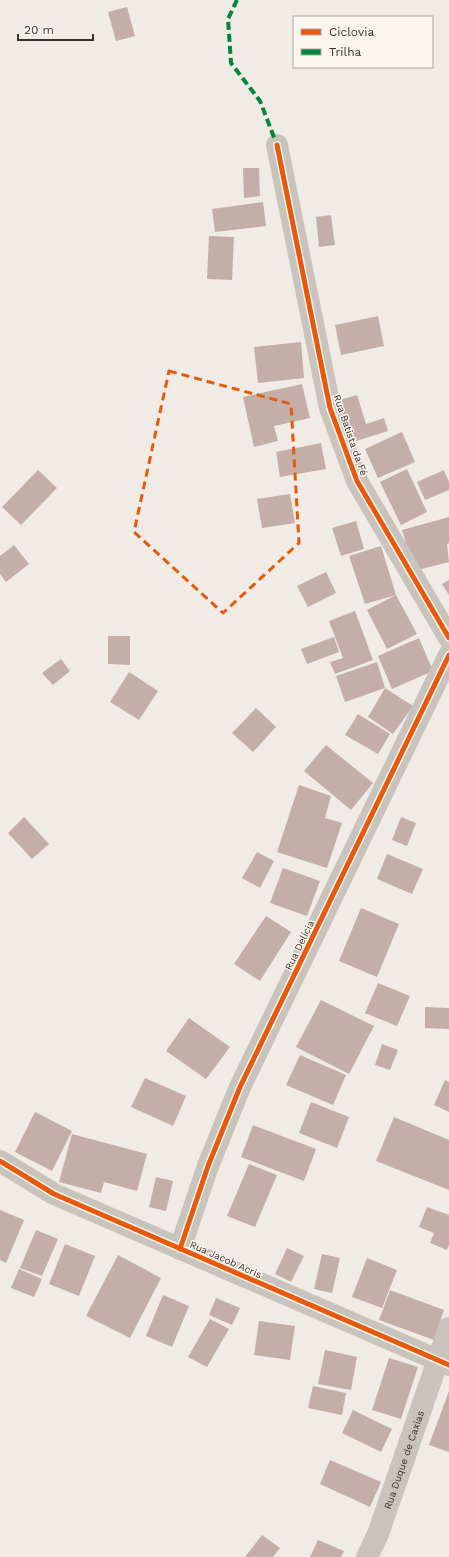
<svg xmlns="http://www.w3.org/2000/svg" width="449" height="1557" viewBox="0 0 449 1557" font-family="'Work Sans',sans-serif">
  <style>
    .building { fill: #c3afa7 }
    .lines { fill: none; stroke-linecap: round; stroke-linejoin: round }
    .minor { stroke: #c9c3be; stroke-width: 22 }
    .quiet { stroke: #00873e; stroke-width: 4; stroke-dasharray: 8 4; stroke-linecap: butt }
    .cycleway-casing { stroke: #fbf5ee; stroke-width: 8 }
    .cycleway { stroke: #e8590c; stroke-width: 5 }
    .marked { fill: none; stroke: #e8590c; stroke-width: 3; stroke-dasharray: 8 5; stroke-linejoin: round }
    .labels { text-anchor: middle; stroke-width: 3; stroke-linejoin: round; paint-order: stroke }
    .street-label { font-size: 10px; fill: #3b302b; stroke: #fbf5ee }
  </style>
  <rect width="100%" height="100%" fill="#f0ebe5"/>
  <!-- building -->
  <g class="building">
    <path d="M127,7L135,36L116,41L108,12Z"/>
    <path d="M243,168H259L260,196L244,198Z"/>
    <path d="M263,202L266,226L215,232L212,209Z"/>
    <path d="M331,215L335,245L319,247L316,217Z"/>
    <path d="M209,236L234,237L232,280L207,279Z"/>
    <path d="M378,316L384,346L341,355L335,325Z"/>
    <path d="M301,342L304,378L258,383L254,347Z"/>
    <path d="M302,384L310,418L274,426L278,441L254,447L243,397Z"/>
    <path d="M357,395L366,424L384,418L388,431L353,442L340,400Z"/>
    <path d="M402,432L415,462L378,478L365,449Z"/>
    <path d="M321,443L326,469L280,477L276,452Z"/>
    <path d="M407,469L427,512L401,525L380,482Z"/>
    <path d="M38,470L57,488L21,525L2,507Z"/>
    <path d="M444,470L449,482V490L425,500L417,482Z"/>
    <path d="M290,494L295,523L262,528L257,499Z"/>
    <path d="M449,517V543L447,544L449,562L414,571L402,530Z"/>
    <path d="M356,521L364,549L341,556L332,528Z"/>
    <path d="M14,545L29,564L6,582L0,574V556Z"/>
    <path d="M381,546L396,595L417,634L387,649L367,610L396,595L365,604L349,556Z"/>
    <path d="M326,572L336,593L308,607L297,586Z"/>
    <path d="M449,580V595L442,584Z"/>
    <path d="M355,611L373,660L335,674L330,662L343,658L329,621Z"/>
    <path d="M108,636H130V665L108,664Z"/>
    <path d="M334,637L339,652L307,664L301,649Z"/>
    <path d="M419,638L433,671L392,689L378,656Z"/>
    <path d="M61,659L70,671L53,685L42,673Z"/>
    <path d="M377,662L385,688L345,702L336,676Z"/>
    <path d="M129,672L158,691L139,720L110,702Z"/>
    <path d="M385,688L413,706L393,734L368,717Z"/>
    <path d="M256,708L276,727L253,752L232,733Z"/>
    <path d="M358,714L390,734L378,754L345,735Z"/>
    <path d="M326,745L373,783L351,810L304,771Z"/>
    <path d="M299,785L331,796L325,818L342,823L327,868L277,852Z"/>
    <path d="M24,817L49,844L32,859L8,833Z"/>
    <path d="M401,817L416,823L407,846L392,840Z"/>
    <path d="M257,852L274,861L260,888L242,878Z"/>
    <path d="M387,854L423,869L412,894L377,879Z"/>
    <path d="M283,868L320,881L307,916L270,903Z"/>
    <path d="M361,908L399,924L377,977L339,961Z"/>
    <path d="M266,916L291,932L260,981L234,964Z"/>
    <path d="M378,983L410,996L397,1026L365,1013Z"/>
    <path d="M321,1000L374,1026L349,1074L296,1047Z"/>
    <path d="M425,1007L449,1008V1029L425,1028Z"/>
    <path d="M189,1018L230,1047L206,1079L166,1051Z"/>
    <path d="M382,1044L398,1050L390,1070L375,1065Z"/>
    <path d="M300,1055L346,1075L333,1105L286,1085Z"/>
    <path d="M145,1078L186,1096L173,1126L131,1107Z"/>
    <path d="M445,1080L449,1082V1112L434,1105Z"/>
    <path d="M311,1102L349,1117L337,1148L299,1133Z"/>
    <path d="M35,1112L72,1131L52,1171L15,1152Z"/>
    <path d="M394,1117L449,1140V1190L376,1161Z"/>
    <path d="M253,1125L316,1149L304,1181L241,1157Z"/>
    <path d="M72,1134L147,1154L137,1191L104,1182L101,1193L59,1182Z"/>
    <path d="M249,1164L277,1175L255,1227L227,1216Z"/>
    <path d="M156,1177L173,1181L166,1211L149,1207Z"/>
    <path d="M427,1207L449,1215V1245L447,1250L430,1243L434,1233L419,1227Z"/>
    <path d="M0,1210L24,1220L6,1263L0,1260Z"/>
    <path d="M36,1230L58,1239L42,1276L20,1268Z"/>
    <path d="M65,1244L95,1256L79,1296L49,1284Z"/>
    <path d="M287,1248L304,1256L291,1282L275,1274Z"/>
    <path d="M322,1254L340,1258L332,1293L314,1289Z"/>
    <path d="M118,1255L161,1278L130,1338L86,1316Z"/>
    <path d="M367,1258L397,1270L382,1308L352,1297Z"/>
    <path d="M19,1269L42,1279L34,1297L11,1288Z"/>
    <path d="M390,1290L444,1310L434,1340L379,1320Z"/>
    <path d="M163,1295L189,1306L172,1347L146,1336Z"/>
    <path d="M216,1298L240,1308L232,1325L209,1315Z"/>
    <path d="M210,1319L229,1329L207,1367L188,1357Z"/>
    <path d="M259,1321L295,1326L290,1360L254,1355Z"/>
    <path d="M325,1350L357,1357L351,1390L318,1384Z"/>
    <path d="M389,1358L418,1367L401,1419L372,1410Z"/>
    <path d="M313,1386L346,1393L342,1415L308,1408Z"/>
    <path d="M449,1391V1452L429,1445Z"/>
    <path d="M353,1410L392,1429L381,1452L342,1433Z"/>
    <path d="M330,1460L381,1482L370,1507L320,1484Z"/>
    <path d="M262,1535L280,1548L273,1557H245Z"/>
    <path d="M318,1540L344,1551L341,1557H310Z"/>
  </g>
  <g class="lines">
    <!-- minor -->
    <g class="minor">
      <path d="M277,145L330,408L357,481L449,638"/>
      <path d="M0,1161L54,1194L449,1365"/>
      <path d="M180,1249L208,1166L240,1087L449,655"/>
      <path id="s1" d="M367,1557L378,1534L449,1328"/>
    </g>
    <!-- quiet -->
    <path class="quiet" d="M237,0L228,19L231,63L260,101L277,145"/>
    <defs>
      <g id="cycleway">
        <path d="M277,145L330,408L357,481L449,638"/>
        <path d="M0,1161L54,1194L449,1365"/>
        <path d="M180,1249L208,1166L240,1087L449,655"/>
      </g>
    </defs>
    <!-- cycleway casing -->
    <use href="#cycleway" class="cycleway-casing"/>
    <!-- cycleway -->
    <use href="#cycleway" class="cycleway"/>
  </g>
  <!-- marked area -->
  <path class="marked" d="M169,371L291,404L299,543L223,613L134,532Z"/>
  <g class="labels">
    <!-- street labels -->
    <g class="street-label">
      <text transform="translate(351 435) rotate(71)" y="4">Rua Batista da Fé</text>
      <text transform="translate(299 945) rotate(-64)" y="4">Rua Delícia</text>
      <text transform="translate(226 1259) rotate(24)" y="4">Rua Jacob Acris</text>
      <text dy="4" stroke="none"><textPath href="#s1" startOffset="104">Rua Duque de Caxias</textPath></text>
    </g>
  </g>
  <!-- legend -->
  <rect x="293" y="16" width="140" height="52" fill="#fbf5ee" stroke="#aea6a0"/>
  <rect x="301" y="29" width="20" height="6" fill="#e8590c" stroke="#aea6a0"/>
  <text x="329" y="36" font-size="12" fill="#3b302b">Ciclovia</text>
  <rect x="301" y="49" width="20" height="6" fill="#00873e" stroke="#aea6a0"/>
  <text x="329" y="56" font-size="12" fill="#3b302b">Trilha</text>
  <!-- scale -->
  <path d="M18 34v6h75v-6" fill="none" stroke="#3b302b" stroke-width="2"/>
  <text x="24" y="34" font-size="12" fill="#3b302b" stroke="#fbf5ee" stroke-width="3" paint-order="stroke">20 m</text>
</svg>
